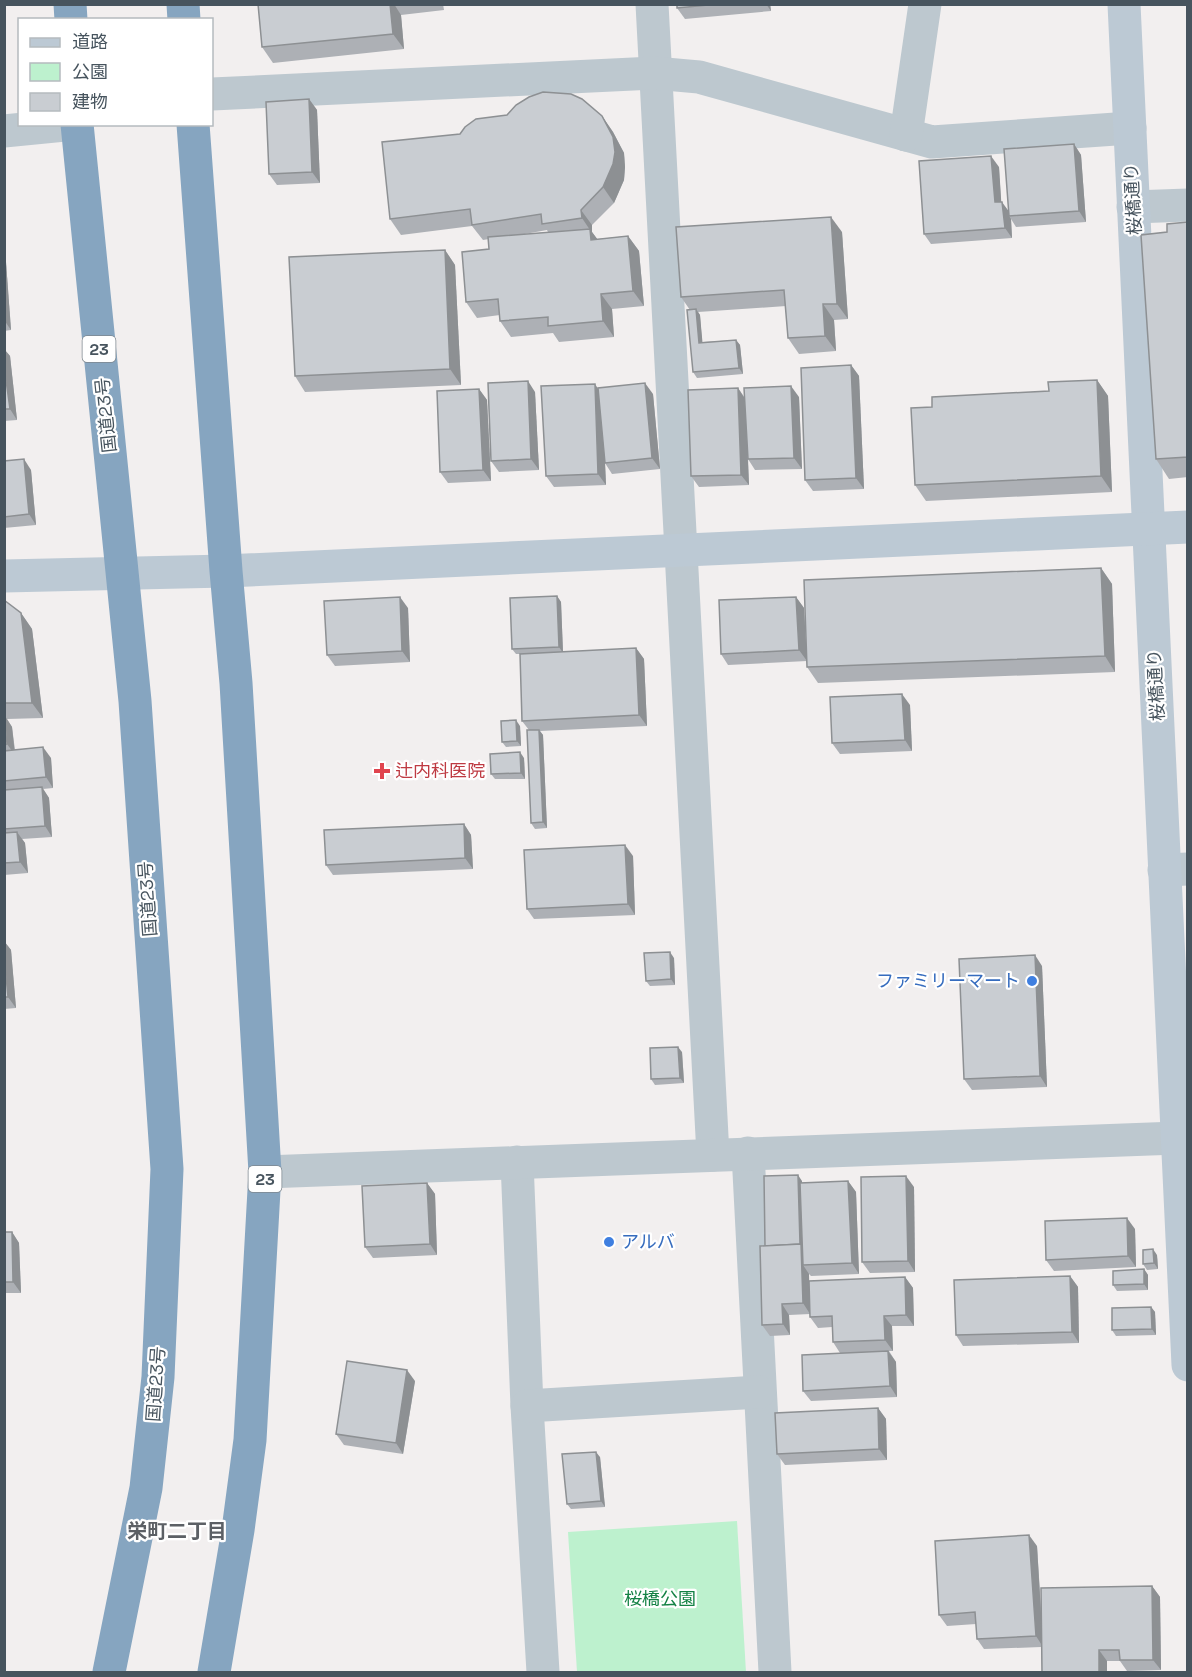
<svg xmlns="http://www.w3.org/2000/svg" width="1192" height="1677" viewBox="0 0 1192 1677" font-family="'Space Grotesk','Noto Sans JP',sans-serif">
  <style>
    .green { fill: #bdf1ce }
    .lines { fill: none; stroke-linecap: round; stroke-linejoin: round }
    .street { stroke: #bdc8cf; stroke-width: 33 }
    .secondary { stroke: #bcc9d4; stroke-width: 33 }
    .highway { stroke: #86a5c0; stroke-width: 33 }
    .wall { fill: #adb0b5; fill-rule: evenodd }
    .shaded-wall { fill: #8d9093 }
    .building { fill: #c9cdd2; stroke: #8d9093; stroke-width: 1.5 }
    .health-dot { fill: #e0444e; stroke: #fff; stroke-width: 2 }
    .shop-dot { fill: #3f7fe0; stroke: #fff; stroke-width: 2 }
    .labels { text-anchor: middle; stroke-width: 4.5; stroke-linejoin: round; paint-order: stroke }
    .shield { fill: #fff; stroke: #7e878e; stroke-width: 1.5 }
    .shield-label { font-size: 16px; font-weight: bold; fill: #47545e }
    .street-label { font-size: 18px; fill: #47545e; stroke: #fff }
    .health-label { font-size: 18px; fill: #be3a42; stroke: #fff; text-anchor: start }
    .shop-label { font-size: 18px; fill: #366cbe; stroke: #fff; text-anchor: end }
    .park-label { font-size: 18px; fill: #148245; stroke: #fff }
    .neighbourhood-label { font-size: 20px; font-weight: bold; fill: #5c6065; stroke: #fff }
  </style>
  <rect width="100%" height="100%" fill="#f2efef"/>
  <!-- green -->
  <path class="green" d="M737,1521L746,1672H577L568,1532Z"/>
  <g class="lines">
    <!-- street -->
    <g class="street">
      <path d="M652,4L713,1155"/>
      <path d="M212,94L654,73L699,77L932,142L1130,128"/>
      <path d="M4,131L75,124"/>
      <path d="M906,135L925,4"/>
      <path d="M1133,207L1188,205"/>
      <path d="M1164,870L1188,869"/>
      <path d="M748,1153L775,1672"/>
      <path d="M517,1162L527,1406L543,1672"/>
      <path d="M265,1172L1177,1138"/>
      <path d="M527,1406L759,1392"/>
    </g>
    <!-- secondary -->
    <g class="secondary">
      <path d="M1124,4L1188,1365"/>
      <path d="M4,576L226,571L1188,527"/>
    </g>
    <!-- highway -->
    <g class="highway">
      <path d="M70,4L71,20"/>
      <path d="M183,4L184,20"/>
      <path d="M77,124L135,701L167,1169L158,1377L146,1488L109,1672"/>
      <path d="M193,124L226,571L236,683L265,1172L250,1440L238,1530L214,1672"/>
    </g>
  </g>
  <!-- wall -->
  <g class="wall">
    <path d="M258,4H443L444,10L401,15L404,49L273,63L262,47Z"/>
    <path d="M677,4H770L771,11L685,19L677,8Z"/>
    <path d="M309,99L317,110L320,183L277,185L269,174Z"/>
    <path d="M602,116L613,132L624,153L625,167L624,180L614,203L592,225V232L597,239L628,236L639,251L644,306L612,309L614,337L559,342L553,333L511,337L500,321V315L477,318L466,302L489,249V239L483,240L472,226L401,235L390,219L460,134ZM547,230L548,232L519,235Z"/>
    <path d="M1074,144L1081,155L1086,222L1016,227L1011,219L1012,238L931,244L924,234L999,167L1001,202L1008,211Z"/>
    <path d="M1188,222V477L1169,479L1156,459L1167,232Z"/>
    <path d="M842,232L848,319L834,320L836,351L799,354L788,338L786,306L698,312L700,315L702,342L736,340L740,345L743,374L697,378L693,372L690,310L681,297Z"/>
    <path d="M4,235L11,330L4,331Z"/>
    <path d="M445,250L455,265L461,385L305,392L295,376Z"/>
    <path d="M4,349L10,356L17,420L4,421Z"/>
    <path d="M851,365L859,376L864,489L813,491L805,480Z"/>
    <path d="M1097,380L1108,396L1112,492L926,501L915,485L932,407L1049,391Z"/>
    <path d="M738,388L745,398L799,397L802,469L755,470L748,459V456L749,485L699,487L691,476Z"/>
    <path d="M479,389L487,400L491,481L448,483L440,472Z"/>
    <path d="M598,389L653,394L660,469L612,474L605,463L606,485L554,487L546,476Z"/>
    <path d="M535,392L539,470L499,472L491,461Z"/>
    <path d="M4,461L31,470L36,525L4,528Z"/>
    <path d="M1101,568L1112,584L1115,672L818,683L807,667Z"/>
    <path d="M557,596L561,602L563,652L636,648L644,659L647,726L540,731L543,735L547,828L535,829L531,823L529,730L522,721L520,654H516L512,649Z"/>
    <path d="M796,597L804,608L807,661L728,665L721,654Z"/>
    <path d="M4,600L21,613L32,629L43,718L7,719L12,727L15,750L51,758L53,788L43,789L49,798L52,837L22,839L25,843L28,873L4,875Z"/>
    <path d="M408,608L410,662L335,666L327,655Z"/>
    <path d="M910,705L912,751L840,754L832,743Z"/>
    <path d="M520,726L521,746L506,747L502,742Z"/>
    <path d="M524,758L525,779H495L491,774Z"/>
    <path d="M464,824L471,835L473,869L333,875L326,865Z"/>
    <path d="M633,856L635,915L534,919L527,909Z"/>
    <path d="M4,941L11,950L16,1008L4,1009Z"/>
    <path d="M674,958L675,985L650,986L646,981Z"/>
    <path d="M1042,966L1047,1087L972,1090L964,1079Z"/>
    <path d="M682,1052L684,1083L655,1085L651,1079Z"/>
    <path d="M802,1181V1183L848,1181L856,1192L859,1274L811,1276L809,1274V1281L905,1277L913,1288L914,1326H892L893,1351H889L896,1362L897,1397L811,1401L803,1391L840,1353L833,1342L832,1327L818,1328L810,1317V1314L789,1315L790,1335L770,1336L762,1325L765,1246Z"/>
    <path d="M427,1183L435,1194L437,1255L373,1258L365,1247Z"/>
    <path d="M914,1187L915,1272L870,1273L862,1262Z"/>
    <path d="M1135,1229L1136,1267L1054,1271L1046,1260Z"/>
    <path d="M4,1232H12L19,1243L21,1293H4Z"/>
    <path d="M1157,1255L1158,1269L1147,1270L1143,1264Z"/>
    <path d="M1144,1269L1148,1275V1290L1117,1291L1113,1285Z"/>
    <path d="M1070,1276L1078,1287L1079,1343L963,1346L956,1335Z"/>
    <path d="M1151,1307L1155,1312L1156,1335L1116,1336L1112,1330Z"/>
    <path d="M415,1381L403,1454L344,1445L336,1434Z"/>
    <path d="M878,1408L886,1419L887,1460L785,1465L777,1454Z"/>
    <path d="M600,1457L605,1507L571,1509L567,1504Z"/>
    <path d="M1037,1546L1041,1608L1152,1586L1160,1597L1161,1670L1127,1671L1120,1661H1107V1672H1042L1041,1647L984,1649L977,1639L976,1624L947,1626L939,1615Z"/>
  </g>
  <!-- shaded-wall -->
  <g class="shaded-wall">
    <path d="M390,4H394L401,15L404,49L393,34Z"/>
    <path d="M766,4H770L771,11Z"/>
    <path d="M309,99L317,110L320,183L312,172Z"/>
    <path d="M602,116L613,132L624,153L625,167L624,180L614,203L603,187Z"/>
    <path d="M1074,144L1081,155L1086,222L1079,211Z"/>
    <path d="M991,156L999,167L1002,213L995,202Z"/>
    <path d="M1002,202L1010,213L1009,216L1011,219L1012,238L1005,228Z"/>
    <path d="M581,210L592,225V232L601,244L591,240L590,230L582,218Z"/>
    <path d="M831,217L842,232L848,319L837,304Z"/>
    <path d="M4,235L11,330L4,320Z"/>
    <path d="M628,236L639,251L644,306L633,291Z"/>
    <path d="M445,250L455,265L461,385L450,369Z"/>
    <path d="M601,294L612,309L614,337L603,321Z"/>
    <path d="M823,304L834,320L836,351L825,336Z"/>
    <path d="M696,309L700,315L703,348L699,343Z"/>
    <path d="M736,340L740,345L743,374L739,368Z"/>
    <path d="M4,349L10,356L17,420L10,409L4,366Z"/>
    <path d="M851,365L859,376L864,489L856,478Z"/>
    <path d="M1097,380L1108,396L1112,492L1101,476Z"/>
    <path d="M528,381L535,392L539,470L531,459Z"/>
    <path d="M645,383L653,394L660,469L652,458Z"/>
    <path d="M595,384L602,395L606,485L598,474Z"/>
    <path d="M791,386L799,397L802,469L794,458Z"/>
    <path d="M738,388L745,399L749,485L741,475Z"/>
    <path d="M479,389L487,400L491,481L483,470Z"/>
    <path d="M24,459L31,470L36,525L29,514Z"/>
    <path d="M1101,568L1112,584L1115,672L1105,656Z"/>
    <path d="M557,596L561,602L563,653L559,647Z"/>
    <path d="M400,597L408,608L410,662L402,651Z"/>
    <path d="M796,597L804,608L807,661L799,650Z"/>
    <path d="M21,613L32,629L43,718L32,703Z"/>
    <path d="M636,648L644,659L647,726L639,715Z"/>
    <path d="M902,694L910,705L912,751L905,740Z"/>
    <path d="M5,716L12,727L15,755L7,744Z"/>
    <path d="M516,720L520,726L521,746L517,741Z"/>
    <path d="M539,730L543,735L547,828L543,822Z"/>
    <path d="M43,747L51,758L53,788L46,777Z"/>
    <path d="M520,752L524,758L525,779L521,773Z"/>
    <path d="M42,787L49,798L52,837L45,826Z"/>
    <path d="M464,824L471,835L473,869L465,858Z"/>
    <path d="M17,832L25,843L28,873L20,862Z"/>
    <path d="M625,845L633,856L635,915L628,904Z"/>
    <path d="M4,941L11,950L16,1008L8,997L4,955Z"/>
    <path d="M670,952L674,958L675,985L671,979Z"/>
    <path d="M1035,955L1042,966L1047,1087L1040,1076Z"/>
    <path d="M678,1047L682,1052L684,1083L680,1078Z"/>
    <path d="M798,1175L802,1181L803,1265L809,1274L810,1314L803,1303L800,1246Z"/>
    <path d="M906,1176L914,1187L915,1272L908,1261Z"/>
    <path d="M848,1181L856,1192L859,1274L852,1263Z"/>
    <path d="M427,1183L435,1194L437,1255L430,1244Z"/>
    <path d="M1127,1218L1135,1229L1136,1267L1128,1256Z"/>
    <path d="M12,1232L19,1243L21,1293L13,1282Z"/>
    <path d="M1153,1249L1157,1255L1158,1269L1154,1263Z"/>
    <path d="M1144,1269L1148,1275V1290L1144,1284Z"/>
    <path d="M1070,1276L1078,1287L1079,1343L1072,1332Z"/>
    <path d="M905,1277L913,1288L914,1326L906,1315Z"/>
    <path d="M782,1304L789,1315L790,1335L783,1324Z"/>
    <path d="M1151,1307L1155,1312L1156,1335L1152,1329Z"/>
    <path d="M884,1316L892,1326L893,1351L885,1340Z"/>
    <path d="M888,1351L896,1362L897,1397L890,1386Z"/>
    <path d="M407,1370L415,1381L403,1454L396,1443Z"/>
    <path d="M878,1408L886,1419L887,1460L879,1449Z"/>
    <path d="M596,1452L600,1457L605,1507L601,1501Z"/>
    <path d="M1029,1535L1037,1546L1043,1647L1036,1636Z"/>
    <path d="M1152,1586L1160,1597L1161,1670L1153,1660Z"/>
    <path d="M1099,1650L1107,1661V1672H1099Z"/>
  </g>
  <!-- building -->
  <g class="building">
    <path d="M258,4H390L393,34L262,47Z"/>
    <path d="M677,4H719L677,8Z"/>
    <path d="M543,92L571,94L582,99L602,116L613,137L615,152L613,164L603,187L581,210L582,218L542,224L541,214L472,225L470,209L390,219L382,142L460,134L465,127L476,119L507,115L516,105L529,97Z"/>
    <path d="M309,99L312,172L269,174L266,102Z"/>
    <path d="M1074,144L1079,211L1009,216L1004,149Z"/>
    <path d="M991,156L995,202H1002L1005,228L924,234L919,161Z"/>
    <path d="M831,217L837,304H823L825,336L788,338L784,290L681,297L676,227Z"/>
    <path d="M1188,222V457L1156,459L1141,235L1167,232V224Z"/>
    <path d="M590,229L591,240L628,236L633,291L601,294L603,321L548,326V317L500,321L498,299L466,302L462,252L489,249L488,237Z"/>
    <path d="M445,250L450,369L295,376L289,257Z"/>
    <path d="M696,309L699,343L736,340L739,368L693,372L687,310Z"/>
    <path d="M851,365L856,478L805,480L801,368Z"/>
    <path d="M4,366L10,409H4Z"/>
    <path d="M1097,380L1101,476L915,485L911,408L932,407V397L1049,391L1048,382Z"/>
    <path d="M528,381L531,459L491,461L488,383Z"/>
    <path d="M645,383L652,458L605,463L598,388Z"/>
    <path d="M595,384L598,474L546,476L541,386Z"/>
    <path d="M791,386L794,458L748,459L744,388Z"/>
    <path d="M738,388L741,475L691,476L688,390Z"/>
    <path d="M479,389L483,470L440,472L437,391Z"/>
    <path d="M24,459L29,514L4,517V461Z"/>
    <path d="M1101,568L1105,656L807,667L804,580Z"/>
    <path d="M557,596L559,647L512,649L510,598Z"/>
    <path d="M400,597L402,651L327,655L324,601Z"/>
    <path d="M796,597L799,650L721,654L719,600Z"/>
    <path d="M4,600L21,613L32,703H4Z"/>
    <path d="M636,648L639,715L522,721L520,654Z"/>
    <path d="M902,694L905,740L832,743L830,697Z"/>
    <path d="M4,716L7,744L4,745Z"/>
    <path d="M516,720L517,741L502,742L501,721Z"/>
    <path d="M527,730H539L543,822L531,823Z"/>
    <path d="M43,747L46,777L4,781V751Z"/>
    <path d="M520,752L521,773L491,774L490,754Z"/>
    <path d="M42,787L45,826L4,829V790Z"/>
    <path d="M464,824L465,858L326,865L324,830Z"/>
    <path d="M17,832L20,862L4,863V833Z"/>
    <path d="M625,845L628,904L527,909L524,850Z"/>
    <path d="M670,952L671,979L646,981L644,953Z"/>
    <path d="M4,955L8,997H4Z"/>
    <path d="M1035,955L1040,1076L964,1079L959,959Z"/>
    <path d="M678,1047L680,1078L651,1079L650,1048Z"/>
    <path d="M798,1175L800,1244L765,1246L764,1176Z"/>
    <path d="M906,1176L908,1261L862,1262L861,1177Z"/>
    <path d="M848,1181L852,1263L803,1265L800,1183Z"/>
    <path d="M427,1183L430,1244L365,1247L362,1186Z"/>
    <path d="M1127,1218L1128,1256L1046,1260L1045,1221Z"/>
    <path d="M4,1232H12L13,1282H4Z"/>
    <path d="M801,1244L803,1303L782,1304L783,1324L762,1325L760,1246Z"/>
    <path d="M1153,1249L1154,1263L1143,1264V1250Z"/>
    <path d="M1144,1269V1284L1113,1285V1271Z"/>
    <path d="M1070,1276L1072,1332L956,1335L954,1280Z"/>
    <path d="M905,1277L906,1315L884,1316L885,1340L833,1342L832,1316L810,1317L809,1281Z"/>
    <path d="M1151,1307L1152,1329L1112,1330V1308Z"/>
    <path d="M888,1351L890,1386L803,1391L802,1355Z"/>
    <path d="M347,1361L407,1370L396,1443L336,1434Z"/>
    <path d="M878,1408L879,1449L777,1454L775,1413Z"/>
    <path d="M596,1452L601,1501L567,1504L562,1454Z"/>
    <path d="M1029,1535L1036,1636L977,1639L975,1612L939,1615L935,1541Z"/>
    <path d="M1152,1586L1153,1660H1120L1119,1650H1099V1672H1042L1041,1588Z"/>
  </g>
  <!-- markers -->
  <path class="health-dot" d="M379 762h6v6h6v6h-6v6h-6v-6h-6v-6h6z"/>
  <g class="shop-dot">
    <circle cx="1032" cy="981" r="6"/>
    <circle cx="609" cy="1242" r="6"/>
  </g>
  <g class="labels">
    <!-- shield labels -->
    <g class="shield">
      <rect x="82.5" y="336" width="33" height="26" rx="4.5"/>
      <rect x="248.5" y="1166" width="33" height="26" rx="4.5"/>
    </g>
    <g class="shield-label">
      <text x="99" y="355">23</text>
      <text x="265" y="1185">23</text>
    </g>
    <!-- street labels -->
    <g class="street-label">
      <text transform="translate(1133 199) rotate(-93)" y="6">桜橋通り</text>
      <text transform="translate(106 415) rotate(-96)" y="6">国道23号</text>
      <text transform="translate(1156 685) rotate(-93)" y="6">桜橋通り</text>
      <text transform="translate(148 899) rotate(-94)" y="6">国道23号</text>
      <text transform="translate(156 1384) rotate(-86)" y="6">国道23号</text>
    </g>
    <!-- health labels -->
    <g class="health-label">
      <text x="395" y="777">辻内科医院</text>
    </g>
    <!-- shop labels -->
    <g class="shop-label">
      <text x="1020" y="987">ファミリーマート</text>
      <text x="621" y="1248" text-anchor="start">アルバ</text>
    </g>
    <!-- park labels -->
    <g class="park-label">
      <text x="660" y="1605">桜橋公園</text>
    </g>
    <!-- neighbourhood labels -->
    <g class="neighbourhood-label">
      <text x="177" y="1538">栄町二丁目</text>
    </g>
  </g>
  <!-- border -->
  <rect width="1192" height="1677" fill="none" stroke="#47545e" stroke-width="12"/>
  <!-- legend -->
  <rect x="18" y="18" width="195" height="108" fill="#ffffff" stroke="#b5bbbf" stroke-width="1.5"/>
  <rect x="30" y="38" width="30" height="9" fill="#bcc9d4" stroke="#b5bbbf" stroke-width="1.5"/>
  <text x="72" y="48" font-size="18" fill="#47545e">道路</text>
  <rect x="30" y="63" width="30" height="18" fill="#bdf1ce" stroke="#b5bbbf" stroke-width="1.5"/>
  <text x="72" y="78" font-size="18" fill="#47545e">公園</text>
  <rect x="30" y="93" width="30" height="18" fill="#c9cdd2" stroke="#b5bbbf" stroke-width="1.5"/>
  <text x="72" y="108" font-size="18" fill="#47545e">建物</text>
</svg>
